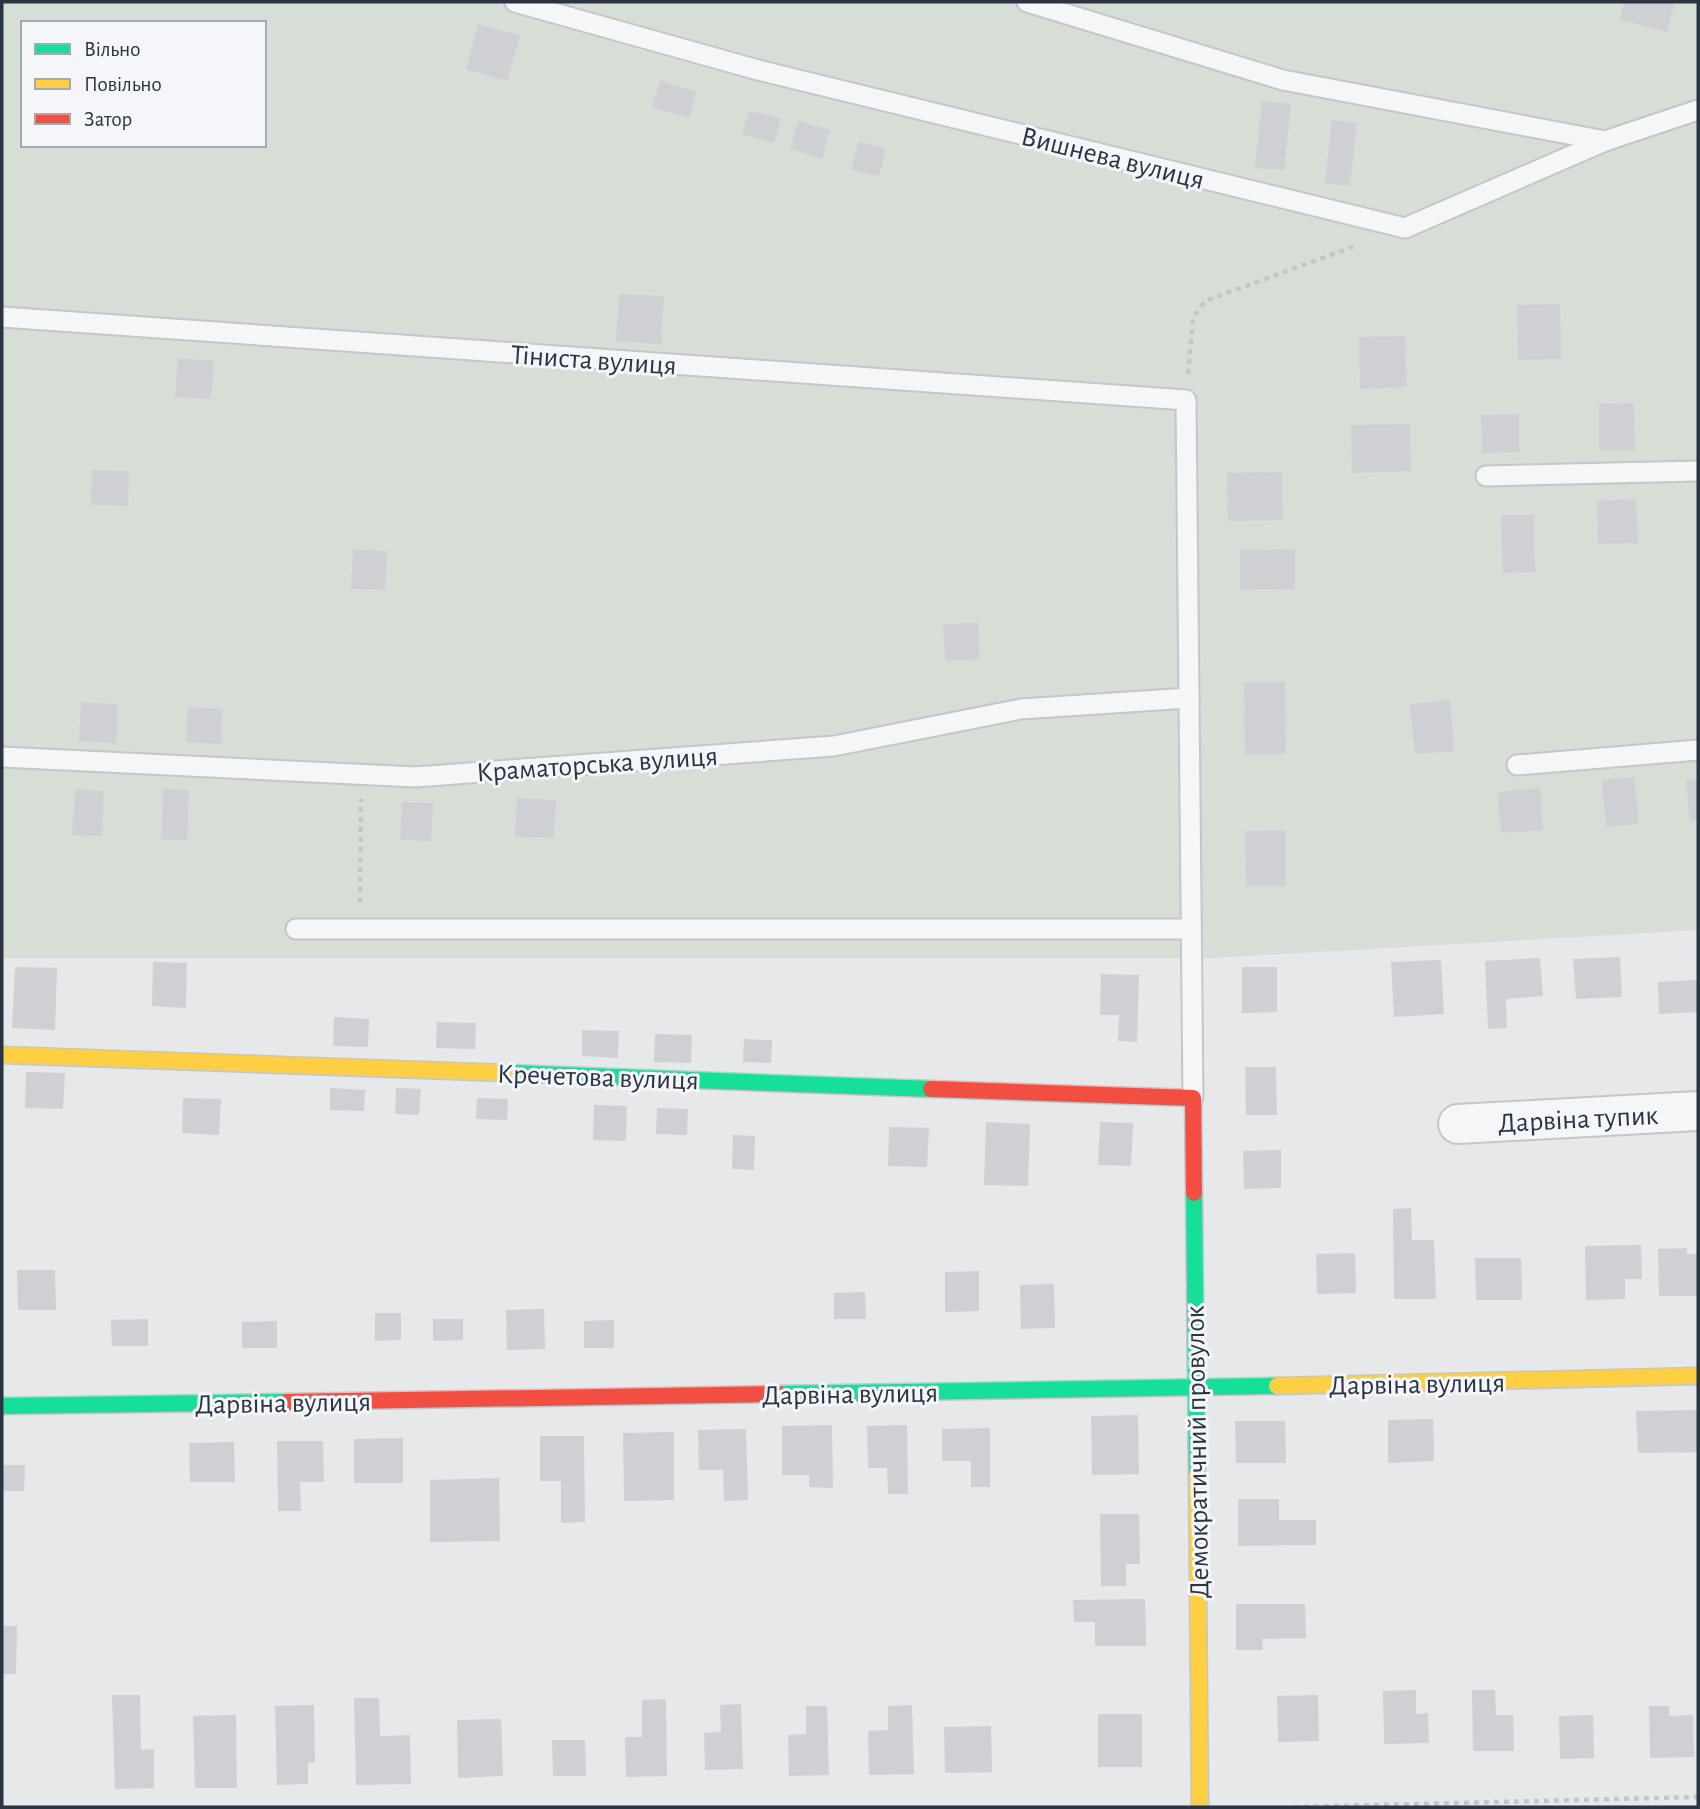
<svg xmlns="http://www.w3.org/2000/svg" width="1700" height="1809" viewBox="0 0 1700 1809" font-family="'Alegreya Sans',sans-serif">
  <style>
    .green { fill: #d6ded6; fill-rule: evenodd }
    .building { fill: #ced0d3 }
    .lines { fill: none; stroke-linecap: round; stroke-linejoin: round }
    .lane-casing { stroke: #c4c6c8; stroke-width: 23 }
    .street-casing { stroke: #c4c6c8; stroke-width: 42 }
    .fast-casing { stroke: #c4c6c8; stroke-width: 19 }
    .slow-casing { stroke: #c4c6c8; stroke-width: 19 }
    .jam-casing { stroke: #c4c6c8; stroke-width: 19 }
    .path { stroke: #c5c6ca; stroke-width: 4.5; stroke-dasharray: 5 5; stroke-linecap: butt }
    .lane { stroke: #f5f6f7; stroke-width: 19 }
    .street { stroke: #f5f6f7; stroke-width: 38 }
    .fast { stroke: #16e098; stroke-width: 16 }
    .slow { stroke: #ffcf43; stroke-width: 16 }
    .jam { stroke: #f24e42; stroke-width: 16 }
    .labels { text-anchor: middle; stroke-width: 6; stroke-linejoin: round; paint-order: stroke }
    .street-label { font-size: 28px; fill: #2b3445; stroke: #f4f6f9 }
  </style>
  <rect width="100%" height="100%" fill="#e6e8ea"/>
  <!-- green -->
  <path class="green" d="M2,2H1698V930L1212,958H2ZM23,23H264V145H23Z"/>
  <!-- building -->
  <g class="building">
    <path d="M1624,2H1675L1667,32L1620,20Z"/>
    <path d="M478,24L520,36L507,81L466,69Z"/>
    <path d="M660,81L697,92L689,118L652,107Z"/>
    <path d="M1262,101L1291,104L1284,170L1255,168Z"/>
    <path d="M749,111L781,119L774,143L742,134Z"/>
    <path d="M1332,120L1357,123L1350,186L1325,183Z"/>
    <path d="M798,121L830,130L822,158L790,149Z"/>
    <path d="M859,141L886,149L879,176L851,169Z"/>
    <path d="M619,294L664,296L661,344L616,341Z"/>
    <path d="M1560,304L1561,359L1518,360L1517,305Z"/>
    <path d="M1405,336L1407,387L1360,389L1359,337Z"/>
    <path d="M178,358L214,361L211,399L175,397Z"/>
    <path d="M1634,403L1635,450H1599V404Z"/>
    <path d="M1519,414V452L1482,453L1481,415Z"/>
    <path d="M1410,424L1411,471L1352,473L1351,425Z"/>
    <path d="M92,470L129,471L128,506L91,505Z"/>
    <path d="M1282,472L1283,520L1228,521L1227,473Z"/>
    <path d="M1636,499L1638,543L1598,544L1597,501Z"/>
    <path d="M1501,515H1534L1535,572L1503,573Z"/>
    <path d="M353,549L387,551L385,590L351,589Z"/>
    <path d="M1295,549V589L1240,590V550Z"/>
    <path d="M978,622L980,659L945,661L943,625Z"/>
    <path d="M1244,682H1285L1286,754H1245Z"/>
    <path d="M1450,700L1454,751L1415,754L1410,704Z"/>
    <path d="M81,702L118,704L116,743L79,741Z"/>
    <path d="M188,707L223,709L221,744L186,742Z"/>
    <path d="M1634,777L1639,824L1606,827L1602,780Z"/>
    <path d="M1698,779V820L1690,821L1686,780Z"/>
    <path d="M1540,788L1543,830L1501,833L1497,792Z"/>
    <path d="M75,789L104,791L102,836L72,835Z"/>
    <path d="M163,789L189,790L187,841L161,839Z"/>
    <path d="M517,798L556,800L554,838L515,837Z"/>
    <path d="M402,802L433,803L431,841L400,840Z"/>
    <path d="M1286,830V886H1246L1245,831Z"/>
    <path d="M1620,957L1622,997L1576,999L1573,959Z"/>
    <path d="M1540,958L1543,996L1506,999L1507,1028L1488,1029L1485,961Z"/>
    <path d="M1441,960L1444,1014L1394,1017L1391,962Z"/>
    <path d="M153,962L187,963L186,1008L152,1006Z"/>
    <path d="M15,967L57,968L55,1030L12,1028Z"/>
    <path d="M1242,967H1277V1012L1242,1013Z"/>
    <path d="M1101,974L1139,975L1137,1042L1118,1041L1119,1015H1100Z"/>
    <path d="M1697,980L1698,1012L1659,1014L1658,982Z"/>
    <path d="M334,1017L369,1019L368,1047L333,1046Z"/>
    <path d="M437,1022L476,1023L475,1049L436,1048Z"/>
    <path d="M582,1030L619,1031L618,1058L582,1056Z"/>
    <path d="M655,1034L692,1035L691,1063L654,1062Z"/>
    <path d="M744,1039L772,1040L771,1063L743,1062Z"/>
    <path d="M1245,1067H1276L1277,1115H1246Z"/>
    <path d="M26,1072L65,1073L63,1109L25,1108Z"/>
    <path d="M330,1088L365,1090L364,1111L330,1110Z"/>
    <path d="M396,1088L421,1089L419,1115L395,1114Z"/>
    <path d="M183,1098L221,1099L219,1135L182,1133Z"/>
    <path d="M477,1098L508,1099L507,1120L476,1119Z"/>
    <path d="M594,1105L627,1106L626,1141L593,1140Z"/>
    <path d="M657,1108L688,1109L687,1135L656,1134Z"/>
    <path d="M986,1122L1030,1124L1028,1186L984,1185Z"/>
    <path d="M1100,1122L1133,1123L1131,1166L1098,1165Z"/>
    <path d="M889,1127L929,1128L927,1167L888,1166Z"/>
    <path d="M733,1135L755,1136L754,1170L732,1169Z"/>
    <path d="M1281,1150V1188L1244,1189L1243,1151Z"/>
    <path d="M1411,1208L1412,1240H1434L1436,1299H1394L1393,1209Z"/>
    <path d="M1641,1245L1642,1279H1625V1299L1586,1300L1585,1246Z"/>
    <path d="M1687,1248V1254H1698V1296H1659L1658,1249Z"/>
    <path d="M1355,1253L1356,1293L1317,1294L1316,1254Z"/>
    <path d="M1475,1258H1521L1522,1300H1476Z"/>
    <path d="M17,1270H55L56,1310H18Z"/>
    <path d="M979,1271V1311L945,1312V1272Z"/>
    <path d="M1054,1284L1055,1328L1021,1329L1020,1285Z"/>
    <path d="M865,1292L866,1319H834V1293Z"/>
    <path d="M544,1309L545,1349L507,1350L506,1310Z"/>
    <path d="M375,1313H401V1340L375,1341Z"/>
    <path d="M148,1319V1346H112L111,1320Z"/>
    <path d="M433,1319H463V1340L433,1341Z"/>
    <path d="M614,1320V1348H584V1321Z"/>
    <path d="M277,1321V1348H242V1322Z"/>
    <path d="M1698,1410V1452L1638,1453L1636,1411Z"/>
    <path d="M1138,1415L1139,1474L1092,1475L1091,1416Z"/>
    <path d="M1433,1419L1434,1461L1388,1463V1420Z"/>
    <path d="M1235,1421H1285L1286,1463H1236Z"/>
    <path d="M832,1425L833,1488L809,1487V1475H782V1426Z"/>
    <path d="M907,1425L908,1494H888L887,1468H868L867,1426Z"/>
    <path d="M990,1428V1487H971V1461H942V1429Z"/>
    <path d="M746,1429L748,1500L724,1501L723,1470H699L698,1430Z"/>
    <path d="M674,1432V1500L624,1501L623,1433Z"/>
    <path d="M540,1436H584L585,1522L561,1523V1481H540Z"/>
    <path d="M403,1438V1483H354V1439Z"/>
    <path d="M277,1441H323L324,1482H300L301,1511H278Z"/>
    <path d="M234,1442L235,1482H190L189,1443Z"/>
    <path d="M2,1465H25L24,1491H2Z"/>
    <path d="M499,1478L500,1541L430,1542V1480Z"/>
    <path d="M1238,1499H1279V1520H1316V1545L1238,1546Z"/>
    <path d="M1100,1514H1139L1140,1564H1126V1586H1101Z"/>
    <path d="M1145,1599L1146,1646H1095V1622H1074L1073,1600Z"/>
    <path d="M1236,1604H1305L1306,1638L1262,1639L1263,1650H1236Z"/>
    <path d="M2,1626H17L16,1674H2Z"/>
    <path d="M1416,1690V1714L1428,1713L1429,1743L1384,1744L1383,1691Z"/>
    <path d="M1472,1690H1495L1496,1715H1513L1514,1751H1473Z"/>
    <path d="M112,1695H140L141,1750L154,1749V1788L115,1789Z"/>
    <path d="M1318,1695L1319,1741L1278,1742L1277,1696Z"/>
    <path d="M354,1698H379L380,1736L410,1735L411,1784L356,1785Z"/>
    <path d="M666,1699L667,1776L626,1777L625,1737H642V1700Z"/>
    <path d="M741,1704L743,1769L705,1770L704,1733L721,1732L720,1705Z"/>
    <path d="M314,1705L315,1762L308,1763V1784L277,1785L275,1706Z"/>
    <path d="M912,1705L914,1774L869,1775L868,1731L888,1730V1706Z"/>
    <path d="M806,1706H827L829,1775L789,1776L788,1735L806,1734Z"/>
    <path d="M1649,1706H1669V1716L1693,1715L1694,1757L1650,1758Z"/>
    <rect x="1098" y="1714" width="44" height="53"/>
    <path d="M236,1715L237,1788H195L193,1716Z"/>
    <path d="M1593,1715L1594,1758L1560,1759L1559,1716Z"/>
    <path d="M501,1719L503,1776L458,1778L457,1720Z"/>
    <path d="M991,1726L992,1772L945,1773L944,1727Z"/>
    <path d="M552,1740H585L586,1776H553Z"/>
  </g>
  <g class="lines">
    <defs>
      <g id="lane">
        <path d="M515,2L758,70L1405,228L1605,141L1698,110"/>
        <path d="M1027,2L1283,80L1605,141"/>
        <path d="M2,317L1186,400L1193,1098"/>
        <path d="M1486,476L1698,471"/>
        <path d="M2,757L415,777L834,746L1021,709L1189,698"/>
        <path d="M1517,765L1698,750"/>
        <path d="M296,929H1191"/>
      </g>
      <path id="street" d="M1458,1124L1698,1111"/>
      <g id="fast">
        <path d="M506,1073L931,1089"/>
        <path d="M1194,1193L1197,1476"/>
        <path d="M778,1394L1277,1386"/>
        <path d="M2,1406L287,1402"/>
      </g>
      <g id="slow">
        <path d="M2,1055L506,1073"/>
        <path d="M1277,1386L1698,1376"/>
        <path d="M1197,1476L1200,1807"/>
      </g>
      <g id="jam">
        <path d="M931,1089L1193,1098L1194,1193"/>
        <path d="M287,1402L778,1394"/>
      </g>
    </defs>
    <!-- lane casing -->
    <use href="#lane" class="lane-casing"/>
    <!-- street casing -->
    <use href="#street" class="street-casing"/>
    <!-- fast casing -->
    <use href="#fast" class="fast-casing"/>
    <!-- slow casing -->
    <use href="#slow" class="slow-casing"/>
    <!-- jam casing -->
    <use href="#jam" class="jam-casing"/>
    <!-- path -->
    <g class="path">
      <path d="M1188,374L1193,318L1205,301L1358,245"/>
      <path d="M360,902L361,799"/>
      <path d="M1294,1807L1698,1797"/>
    </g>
    <!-- lane -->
    <use href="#lane" class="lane"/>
    <!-- street -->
    <use href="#street" class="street"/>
    <!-- fast -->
    <use href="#fast" class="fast"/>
    <!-- slow -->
    <use href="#slow" class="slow"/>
    <!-- jam -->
    <use href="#jam" class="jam"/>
  </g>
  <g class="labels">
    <!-- street labels -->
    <g class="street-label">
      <text transform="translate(1113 157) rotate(14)" y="10">Вишнева вулиця</text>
      <text transform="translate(594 359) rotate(4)" y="10">Тіниста вулиця</text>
      <text transform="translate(597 763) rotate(-4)" y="10">Краматорська вулиця</text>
      <text transform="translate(598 1076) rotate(2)" y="10">Кречетова вулиця</text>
      <text transform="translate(1578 1118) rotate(-3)" y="10">Дарвіна тупик</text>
      <text transform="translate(1417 1383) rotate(-1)" y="10">Дарвіна вулиця</text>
      <text transform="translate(850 1393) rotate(-1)" y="10">Дарвіна вулиця</text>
      <text transform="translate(283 1402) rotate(-1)" y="10">Дарвіна вулиця</text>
      <text transform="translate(1196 1452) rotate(-91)" y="10">Демократичний провулок</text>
    </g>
  </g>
  <!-- border -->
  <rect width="1700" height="1809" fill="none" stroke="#2b3445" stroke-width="7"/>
  <!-- legend -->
  <rect x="21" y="21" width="245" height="126" fill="#f4f6f9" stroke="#a4a8b1" stroke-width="2"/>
  <rect x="35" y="44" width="35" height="10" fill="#16e098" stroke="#a4a8b1" stroke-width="2"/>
  <text x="84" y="56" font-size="21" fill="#2b3445">Вільно</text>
  <rect x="35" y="79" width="35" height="10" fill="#ffcf43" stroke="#a4a8b1" stroke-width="2"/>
  <text x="84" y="91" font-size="21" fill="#2b3445">Повільно</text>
  <rect x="35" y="114" width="35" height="10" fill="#f24e42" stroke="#a4a8b1" stroke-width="2"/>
  <text x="84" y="126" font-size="21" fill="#2b3445">Затор</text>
</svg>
